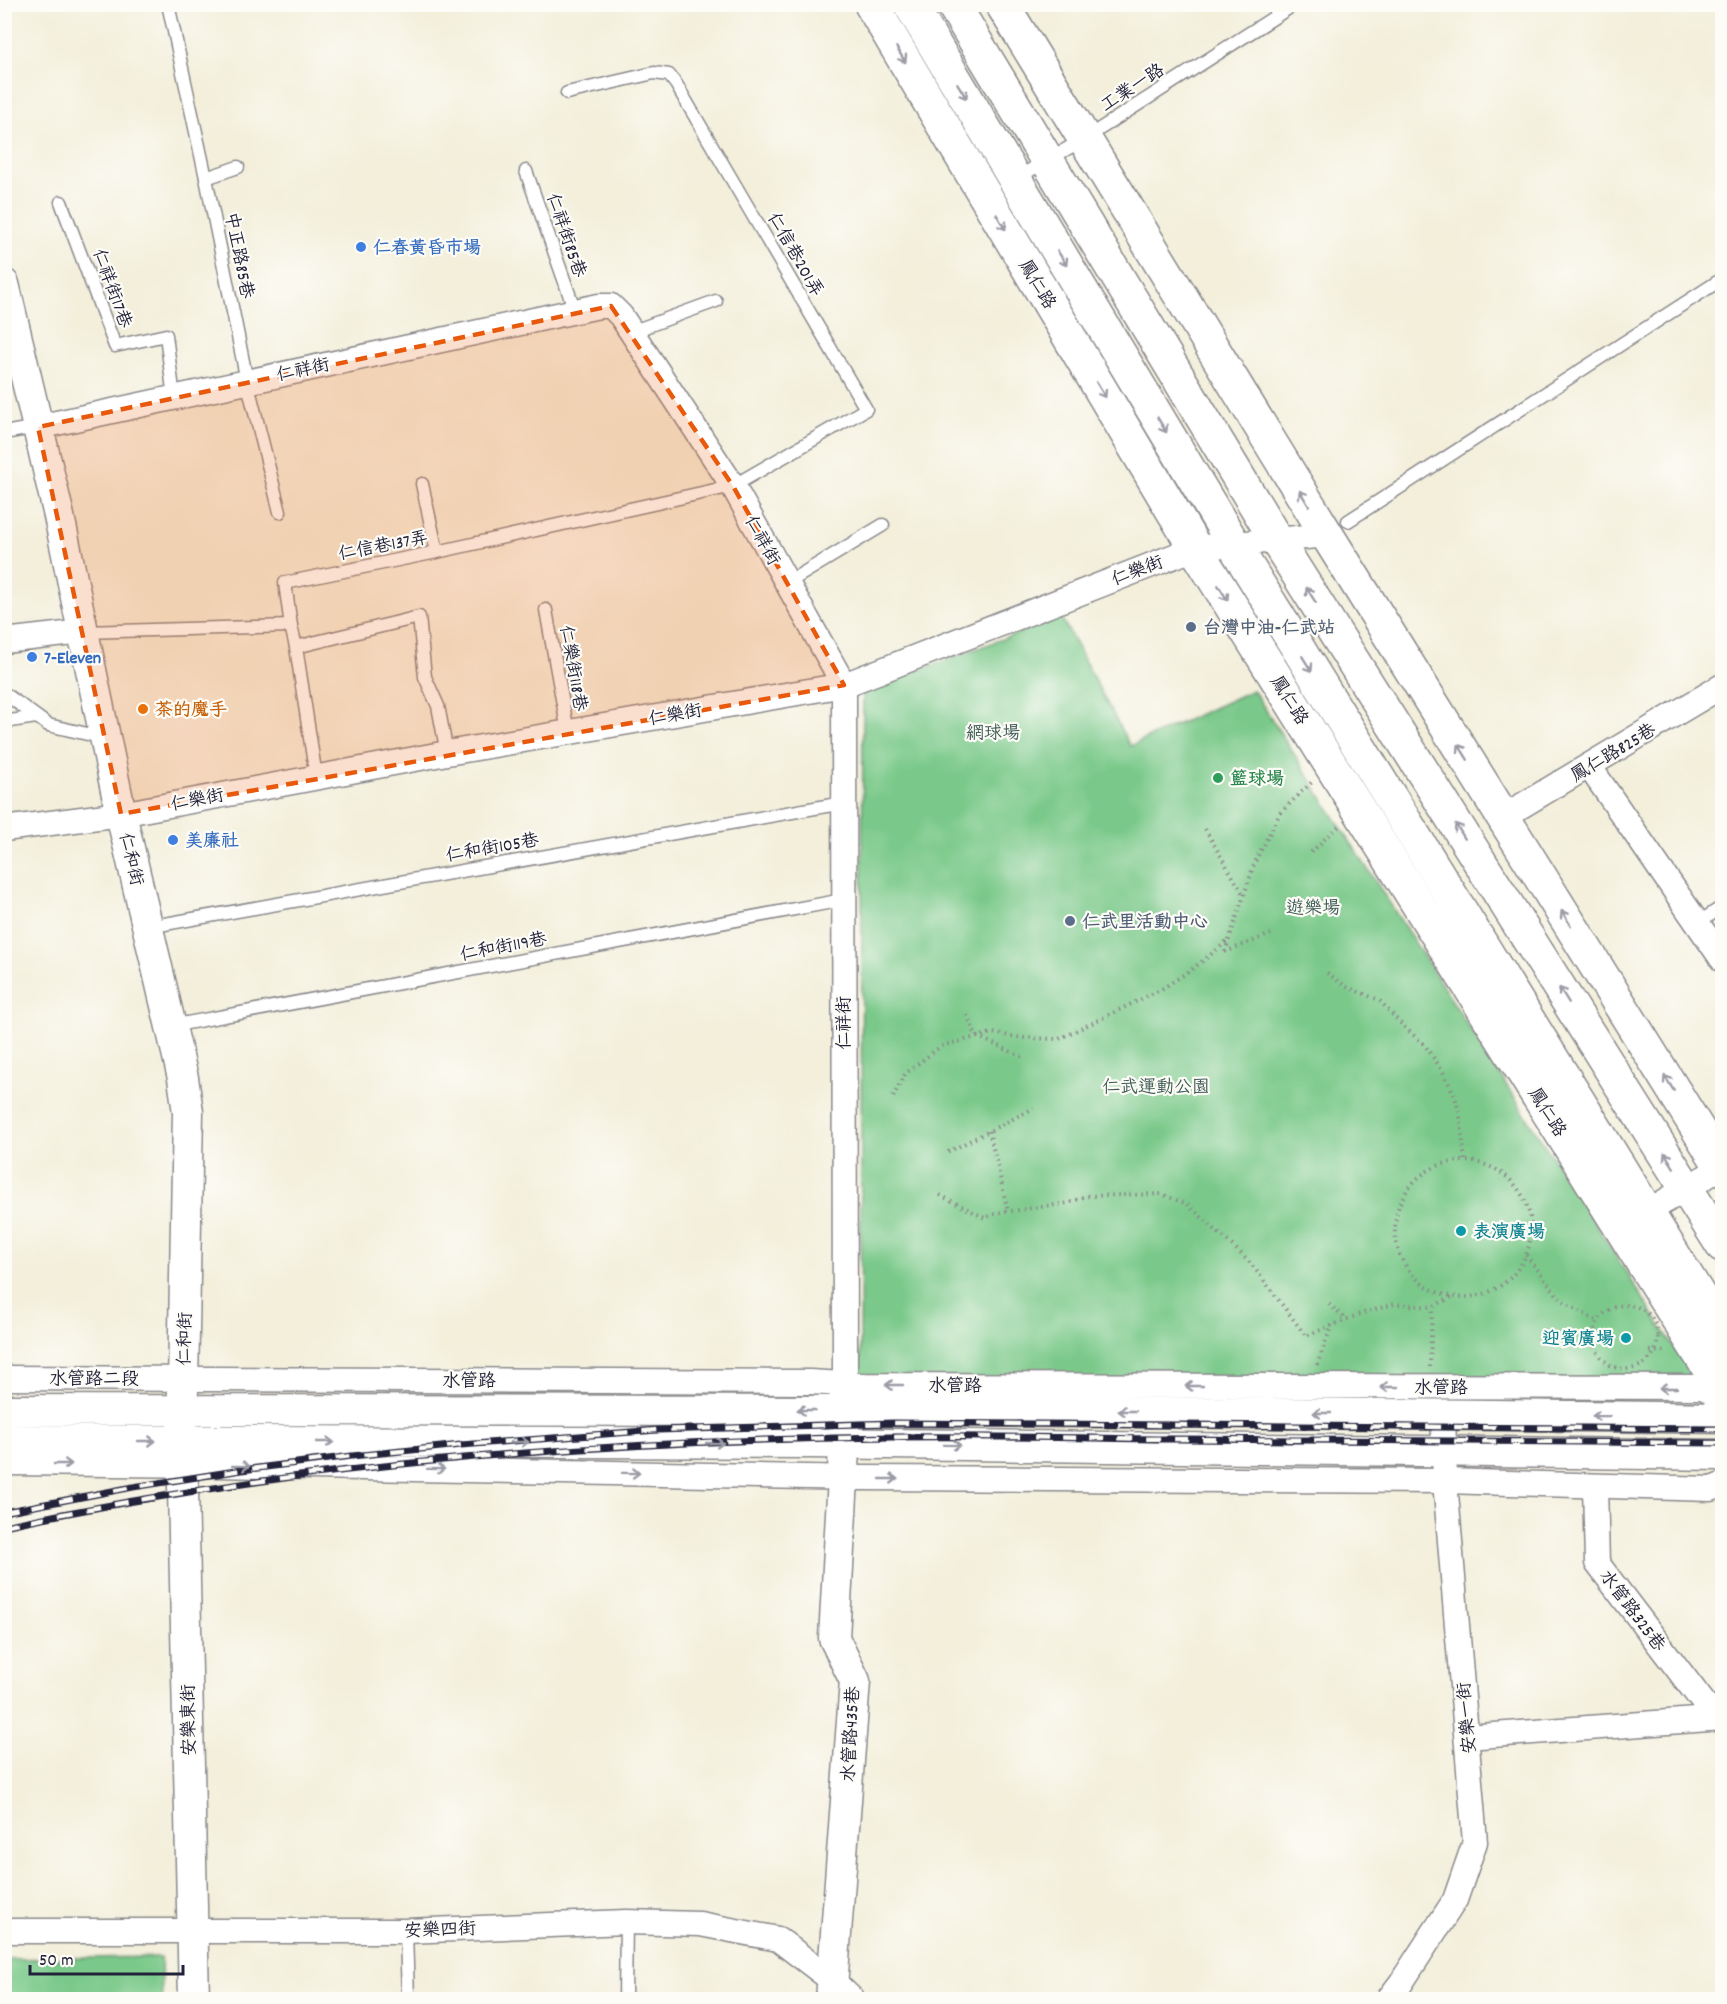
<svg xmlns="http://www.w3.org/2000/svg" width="1727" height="2004" viewBox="0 0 1727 2004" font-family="Dekko,'LXGW WenKai TC',sans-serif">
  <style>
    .green { fill: #7ac98a; stroke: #4e7662; stroke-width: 1.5 }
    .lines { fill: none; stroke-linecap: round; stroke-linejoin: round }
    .service-casing { stroke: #8a888b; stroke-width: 15 }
    .minor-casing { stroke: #8a888b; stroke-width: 27 }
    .tertiary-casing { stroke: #8a888b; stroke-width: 33 }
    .secondary-casing { stroke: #8a888b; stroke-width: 36 }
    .path { stroke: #8a888b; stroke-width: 4; stroke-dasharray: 1.5 4.5; stroke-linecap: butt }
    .service { stroke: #fff; stroke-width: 12 }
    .minor { stroke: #fff; stroke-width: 24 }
    .tertiary { stroke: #fff; stroke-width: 30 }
    .secondary { stroke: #fff; stroke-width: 33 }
    .rail-casing { stroke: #22223b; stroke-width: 7 }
    .rail { stroke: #fdfcf7; stroke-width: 4.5; stroke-dasharray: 14; stroke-linecap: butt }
    .oneway { stroke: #9c9ca7 }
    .marked { fill: #e8590c; fill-opacity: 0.2; stroke: #e8590c; stroke-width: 4.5; stroke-dasharray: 12 8; stroke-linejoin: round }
    .shop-dot { fill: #3f7fe0; stroke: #fdfcf7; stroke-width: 2 }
    .service-dot { fill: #5c6f8a; stroke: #fdfcf7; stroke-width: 2 }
    .food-dot { fill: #e8710a; stroke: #fdfcf7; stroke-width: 2 }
    .leisure-dot { fill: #2e9e5b; stroke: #fdfcf7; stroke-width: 2 }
    .culture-dot { fill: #0f9aa8; stroke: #fdfcf7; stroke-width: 2 }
    .labels { text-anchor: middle; stroke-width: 4.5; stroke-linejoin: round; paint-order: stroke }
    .street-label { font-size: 18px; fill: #22223b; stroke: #fdfcf7 }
    .shop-label { font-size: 18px; font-weight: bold; fill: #366cbe; stroke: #fdfcf7; text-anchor: start }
    .service-label { font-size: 18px; font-weight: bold; fill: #4e5e75; stroke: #fdfcf7; text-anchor: start }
    .food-label { font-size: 18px; font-weight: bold; fill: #c56008; stroke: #fdfcf7; text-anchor: start }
    .park-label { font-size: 18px; fill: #415c57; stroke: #fdfcf7 }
    .leisure-label { font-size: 18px; font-weight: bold; fill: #27864d; stroke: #fdfcf7; text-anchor: start }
    .culture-label { font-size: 18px; font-weight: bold; fill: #0d838f; stroke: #fdfcf7; text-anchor: start }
  </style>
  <rect width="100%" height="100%" fill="#fdfcf7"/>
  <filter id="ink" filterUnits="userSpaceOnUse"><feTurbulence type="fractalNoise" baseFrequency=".0167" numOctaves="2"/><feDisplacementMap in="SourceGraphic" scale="12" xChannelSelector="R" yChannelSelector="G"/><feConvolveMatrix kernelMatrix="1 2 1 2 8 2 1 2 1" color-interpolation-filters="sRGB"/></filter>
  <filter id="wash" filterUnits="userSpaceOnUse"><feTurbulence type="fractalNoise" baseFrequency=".008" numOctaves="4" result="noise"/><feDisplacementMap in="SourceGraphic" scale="24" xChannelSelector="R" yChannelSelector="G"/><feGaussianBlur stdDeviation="1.35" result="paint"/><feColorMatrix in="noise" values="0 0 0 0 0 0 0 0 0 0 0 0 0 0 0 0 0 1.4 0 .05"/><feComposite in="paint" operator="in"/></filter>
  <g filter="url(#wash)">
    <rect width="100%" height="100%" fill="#f3efdb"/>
    <!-- green -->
    <g class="green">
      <path d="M1061,617L1130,746L1253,690L1701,1389L860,1379L863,691Z"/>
      <path d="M161,1957L162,1999H5V1959Z"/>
    </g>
  </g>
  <g filter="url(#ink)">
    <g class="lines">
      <defs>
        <g id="service">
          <path d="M168,4L206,178L247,381L280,512"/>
          <path d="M526,171L575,311"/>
          <path d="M206,178L238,167"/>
          <path d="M1015,179L1084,139L1295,4"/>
          <path d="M61,202L115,346L166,335L174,398"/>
          <path d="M631,332L716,301"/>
          <path d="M4,433L37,427"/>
          <path d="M422,484L437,552"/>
          <path d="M1348,521L1722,279"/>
          <path d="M787,583L883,525"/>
          <path d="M546,610L568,732"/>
          <path d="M291,626L296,647L316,777"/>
          <path d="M84,632L291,626L285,583L437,552L733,486L866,409L676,84L669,75L654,73L567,93"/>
          <path d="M296,647L419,617L425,677L438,706L447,753"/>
          <path d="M4,693L48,725L105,738"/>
          <path d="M4,722L36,717"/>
          <path d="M1698,923L1722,907"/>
          <path d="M148,927L843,803"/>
          <path d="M171,1026L843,900"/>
          <path d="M406,1931L408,2000"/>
          <path d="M625,2000L626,1922"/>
        </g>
        <g id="minor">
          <path d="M38,427L599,306H611L621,316L733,486L844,685L845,1385"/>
          <path d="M4,641L83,632"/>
          <path d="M1589,766L1722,959"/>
          <path d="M1503,817L1722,686"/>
          <path d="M4,829L121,814L447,753L844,685L1195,548L1327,535"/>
          <path d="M1647,1212L1722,1167"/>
          <path d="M4,1378L810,1382L860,1385L1704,1387L1722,1400"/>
          <path d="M4,1463L216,1465L860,1478L1445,1481L1711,1489L1722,1485"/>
          <path d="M1595,1486L1597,1563L1716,1719"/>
          <path d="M1467,1737L1722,1718"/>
          <path d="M4,1931H406L626,1922L700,1924L778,1939L833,1981L853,2000"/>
          <path d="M1388,2000L1401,1983L1455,1900L1475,1842L1445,1481L1443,1413"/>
        </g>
        <g id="tertiary">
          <path d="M4,284L59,516L121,814L183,1078L188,1112L182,1441L194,2000"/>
          <path d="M4,1410C577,1411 1150,1409 1722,1418"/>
          <path d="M4,1440L809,1443L1722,1455"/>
          <path d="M831,2000L855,1681L834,1638L843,1478L845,1385"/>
        </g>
        <g id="secondary">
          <path d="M871,4L1195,548L1706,1364L1722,1386"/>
          <path d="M910,4L1234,545L1722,1333"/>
          <path d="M953,4L1277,541L1722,1245"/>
          <path d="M1002,4L1327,535L1722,1168"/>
        </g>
      </defs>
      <!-- service casing -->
      <use href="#service" class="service-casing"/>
      <!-- minor casing -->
      <use href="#minor" class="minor-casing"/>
      <!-- tertiary casing -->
      <use href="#tertiary" class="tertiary-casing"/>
      <!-- secondary casing -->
      <use href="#secondary" class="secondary-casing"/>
      <!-- path -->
      <g class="path">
        <path d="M1205,829L1243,894"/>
        <path d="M1311,852L1339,826"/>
        <path d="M1225,952L1255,862L1280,813L1312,782"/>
        <path d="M1225,952L1271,934"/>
        <path d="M1327,973L1347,987L1379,1000L1405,1028L1424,1044L1442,1070L1455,1096L1460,1116L1465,1161"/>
        <path d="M967,1015L976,1036L1023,1057"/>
        <path d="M893,1097L905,1074L941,1046L992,1033L1023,1038L1059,1039L1160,990L1191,970L1228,941"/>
        <path d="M989,1131L1008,1211"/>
        <path d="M948,1152L1034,1108"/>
        <circle cx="1463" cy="1229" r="68"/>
        <path d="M940,1195L985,1218L997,1213L1069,1203L1086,1196L1161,1194L1187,1204L1236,1249L1252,1265L1306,1336L1360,1314L1394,1304L1432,1307L1454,1296"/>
        <path d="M1526,1255L1561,1300L1598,1322"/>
        <path d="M1329,1304L1346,1320"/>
        <circle cx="1626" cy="1337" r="32"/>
        <path d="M1650,1351L1667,1352"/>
        <path d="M1317,1365L1332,1325"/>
        <path d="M1430,1367L1432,1307"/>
      </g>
      <!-- service -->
      <use href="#service" class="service"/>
      <!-- minor -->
      <use href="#minor" class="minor"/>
      <!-- tertiary -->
      <use href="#tertiary" class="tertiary"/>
      <!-- secondary -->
      <use href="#secondary" class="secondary"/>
      <defs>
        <g id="rail">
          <path d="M4,1512L133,1487L242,1470L352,1456L461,1445L657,1430L894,1423L1722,1429"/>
          <path d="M4,1526C295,1464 594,1441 891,1437C986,1436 1082,1438 1177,1439C1359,1440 1541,1442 1722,1443"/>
        </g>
      </defs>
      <!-- rail casing -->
      <use href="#rail" class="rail-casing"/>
      <!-- rail -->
      <use href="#rail" class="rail"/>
    </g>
    <!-- one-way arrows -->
    <defs><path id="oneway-shaft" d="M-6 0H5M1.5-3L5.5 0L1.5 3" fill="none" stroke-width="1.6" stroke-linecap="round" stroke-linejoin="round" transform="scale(1.5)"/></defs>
    <g class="oneway">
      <use href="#oneway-shaft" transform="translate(901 55) rotate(59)"/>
      <use href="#oneway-shaft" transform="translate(962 91) rotate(59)"/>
      <use href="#oneway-shaft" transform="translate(1001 222) rotate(59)"/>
      <use href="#oneway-shaft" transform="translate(1062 258) rotate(59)"/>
      <use href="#oneway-shaft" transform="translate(1101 390) rotate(59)"/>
      <use href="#oneway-shaft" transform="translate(1162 425) rotate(59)"/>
      <use href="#oneway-shaft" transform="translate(1304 498) rotate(-121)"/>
      <use href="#oneway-shaft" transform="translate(1223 593) rotate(58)"/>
      <use href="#oneway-shaft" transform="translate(1311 595) rotate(-122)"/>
      <use href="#oneway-shaft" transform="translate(1307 664) rotate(58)"/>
      <use href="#oneway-shaft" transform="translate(1463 752) rotate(-122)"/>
      <use href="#oneway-shaft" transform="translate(1460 831) rotate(-122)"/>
      <use href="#oneway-shaft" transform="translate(1566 918) rotate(-122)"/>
      <use href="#oneway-shaft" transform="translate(1564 995) rotate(-122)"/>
      <use href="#oneway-shaft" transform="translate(1669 1083) rotate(-122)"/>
      <use href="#oneway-shaft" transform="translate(1669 1160) rotate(-122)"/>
      <use href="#oneway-shaft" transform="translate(894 1385) rotate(-180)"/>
      <use href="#oneway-shaft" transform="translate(1194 1386) rotate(-180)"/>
      <use href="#oneway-shaft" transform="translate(1389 1387) rotate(-180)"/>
      <use href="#oneway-shaft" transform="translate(1668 1388) rotate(-180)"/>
      <use href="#oneway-shaft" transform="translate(806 1410) rotate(-180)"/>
      <use href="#oneway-shaft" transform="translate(1127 1411) rotate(-180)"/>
      <use href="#oneway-shaft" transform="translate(1322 1413) rotate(-180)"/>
      <use href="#oneway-shaft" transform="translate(1601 1416) rotate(-179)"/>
      <use href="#oneway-shaft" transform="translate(147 1441)"/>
      <use href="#oneway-shaft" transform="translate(325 1442)"/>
      <use href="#oneway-shaft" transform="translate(520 1442)"/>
      <use href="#oneway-shaft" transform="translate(715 1443)"/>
      <use href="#oneway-shaft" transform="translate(952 1445) rotate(1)"/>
      <use href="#oneway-shaft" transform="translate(63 1464)"/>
      <use href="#oneway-shaft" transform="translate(241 1466) rotate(1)"/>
      <use href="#oneway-shaft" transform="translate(436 1469) rotate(1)"/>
      <use href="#oneway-shaft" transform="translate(631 1473) rotate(1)"/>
      <use href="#oneway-shaft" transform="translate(889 1479)"/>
    </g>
  </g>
  <!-- marked area -->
  <path class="marked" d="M611,306L733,486L844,685L121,814L38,427Z"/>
  <!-- markers -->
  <g class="shop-dot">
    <circle cx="361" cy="247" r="6"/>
    <circle cx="32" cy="657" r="6"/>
    <circle cx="173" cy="840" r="6"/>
  </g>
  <g class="service-dot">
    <circle cx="1191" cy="627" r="6"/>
    <circle cx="1070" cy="921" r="6"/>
  </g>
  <circle class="food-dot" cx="143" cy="709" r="6"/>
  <circle class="leisure-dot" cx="1218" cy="778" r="6"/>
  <g class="culture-dot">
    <circle cx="1461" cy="1231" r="6"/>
    <circle cx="1626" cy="1338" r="6"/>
  </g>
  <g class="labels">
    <!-- street labels -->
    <g class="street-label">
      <text transform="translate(1132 87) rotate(-33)" y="6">工業一路</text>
      <text transform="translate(567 235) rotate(71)" y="6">仁祥街85巷</text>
      <text transform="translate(796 254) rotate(60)" y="6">仁信巷201弄</text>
      <text transform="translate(240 255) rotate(79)" y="6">中正路85巷</text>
      <text transform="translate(1038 284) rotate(59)" y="6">鳳仁路</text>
      <text transform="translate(113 288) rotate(70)" y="6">仁祥街17巷</text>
      <text transform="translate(303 369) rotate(-12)" y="6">仁祥街</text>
      <text transform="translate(763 540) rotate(61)" y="6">仁祥街</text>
      <text transform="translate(383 545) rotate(-11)" y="6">仁信巷137弄</text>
      <text transform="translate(1137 570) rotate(-21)" y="6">仁樂街</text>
      <text transform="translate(574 668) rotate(80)" y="6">仁樂街118巷</text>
      <text transform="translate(1290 700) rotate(58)" y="6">鳳仁路</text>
      <text transform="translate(675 714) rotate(-10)" y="6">仁樂街</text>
      <text transform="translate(1613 752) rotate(-31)" y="6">鳳仁路825巷</text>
      <text transform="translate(197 799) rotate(-11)" y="6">仁樂街</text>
      <text transform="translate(492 847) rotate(-10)" y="6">仁和街105巷</text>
      <text transform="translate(132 859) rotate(77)" y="6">仁和街</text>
      <text transform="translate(503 946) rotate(-11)" y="6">仁和街119巷</text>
      <text transform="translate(843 1023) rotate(-90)" y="6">仁祥街</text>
      <text transform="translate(1548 1112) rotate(58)" y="6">鳳仁路</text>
      <text transform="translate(184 1339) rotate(-89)" y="6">仁和街</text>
      <text x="94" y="1384">水管路二段</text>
      <text x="469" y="1386">水管路</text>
      <text x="955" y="1391">水管路</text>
      <text x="1441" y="1393">水管路</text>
      <text transform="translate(1633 1610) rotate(53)" y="6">水管路325巷</text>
      <text transform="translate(1466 1718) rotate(-95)" y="6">安樂一街</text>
      <text transform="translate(188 1720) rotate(-91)" y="6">安樂東街</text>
      <text transform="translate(850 1734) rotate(-87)" y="6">水管路435巷</text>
      <text transform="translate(440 1929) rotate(-2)" y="6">安樂四街</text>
    </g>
    <!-- shop labels -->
    <g class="shop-label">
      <text x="373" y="253">仁春黃昏市場</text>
      <text x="44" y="663">7-Eleven</text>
      <text x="185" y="846">美廉社</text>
    </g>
    <!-- service labels -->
    <g class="service-label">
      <text x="1203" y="633">台灣中油-仁武站</text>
      <text x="1082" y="927">仁武里活動中心</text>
    </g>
    <!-- food labels -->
    <g class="food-label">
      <text x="155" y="715">茶的魔手</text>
    </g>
    <!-- park labels -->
    <g class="park-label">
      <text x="993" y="738">網球場</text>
      <text x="1313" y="913">遊樂場</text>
      <text x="1156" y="1092">仁武運動公園</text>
    </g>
    <!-- leisure labels -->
    <g class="leisure-label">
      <text x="1230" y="784">籃球場</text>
    </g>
    <!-- culture labels -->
    <g class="culture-label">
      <text x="1473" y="1237">表演廣場</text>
      <text x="1614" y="1344" text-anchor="end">迎賓廣場</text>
    </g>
  </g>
  <!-- margin -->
  <rect width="1727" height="2004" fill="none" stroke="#fdfcf7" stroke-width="24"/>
  <!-- scale -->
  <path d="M30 1965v9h153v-9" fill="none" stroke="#22223b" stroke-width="3"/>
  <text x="39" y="1965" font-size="18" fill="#22223b" stroke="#fdfcf7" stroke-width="4.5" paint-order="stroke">50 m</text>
</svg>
